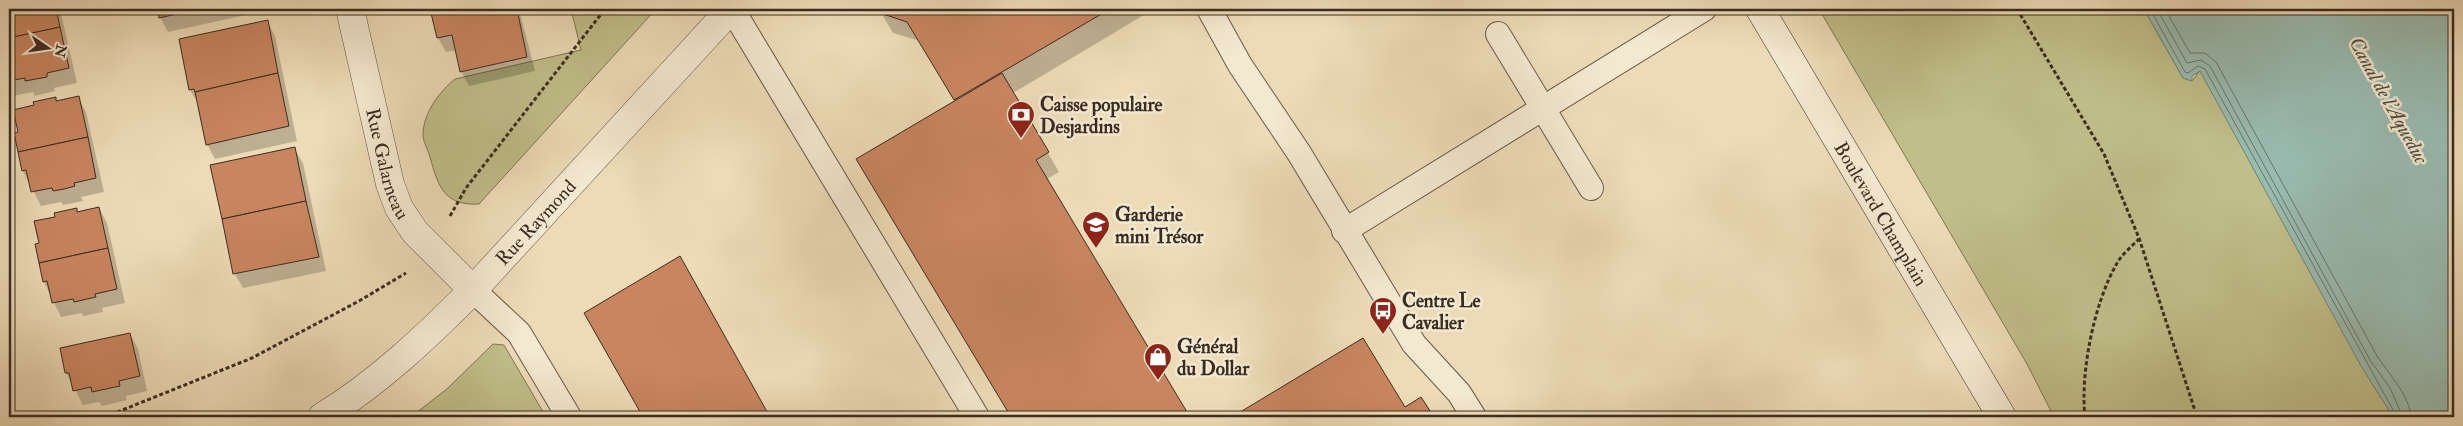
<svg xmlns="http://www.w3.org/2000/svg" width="2463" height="426" viewBox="0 0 2463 426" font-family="'IM FELL Double Pica',serif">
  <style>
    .green { fill: #c0be89; stroke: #7e7556 }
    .water { fill: #99bbb0; stroke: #738278 }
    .shadow { fill: #0003 }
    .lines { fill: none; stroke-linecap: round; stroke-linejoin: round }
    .shore { stroke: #6a746a; stroke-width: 1 }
    .building { fill: #c88560; stroke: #3b2c23 }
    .lane-casing { stroke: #685848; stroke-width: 26 }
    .street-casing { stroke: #685848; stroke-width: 29 }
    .secondary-casing { stroke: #3b2c23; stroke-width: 29 }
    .path { stroke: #3b2c23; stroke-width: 3; stroke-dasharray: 4 2.5; stroke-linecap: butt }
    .lane { stroke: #f3e8d0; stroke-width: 24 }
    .street { stroke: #f3e8d0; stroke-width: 28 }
    .secondary { stroke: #f3e8d0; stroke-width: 28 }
    .labels { text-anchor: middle; stroke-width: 5; stroke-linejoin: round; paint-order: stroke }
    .poi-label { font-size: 19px; font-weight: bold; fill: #3b2c23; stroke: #f3e8d0; text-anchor: start }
    .street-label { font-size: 19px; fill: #3b2c23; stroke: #f3e8d0 }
    .water-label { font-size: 20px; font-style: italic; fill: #525046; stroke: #f3e8d0 }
  </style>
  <rect width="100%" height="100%" fill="#eddbb7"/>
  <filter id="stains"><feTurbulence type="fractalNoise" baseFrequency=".004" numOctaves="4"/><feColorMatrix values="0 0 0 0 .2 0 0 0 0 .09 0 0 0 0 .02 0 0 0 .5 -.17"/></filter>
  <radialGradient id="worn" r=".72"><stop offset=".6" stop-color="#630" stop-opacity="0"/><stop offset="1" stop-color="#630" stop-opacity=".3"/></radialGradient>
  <!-- green -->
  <g class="green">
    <path d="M571,9H656L479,204C444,206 438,186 430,157C428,150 423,141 423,135C423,113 440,91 455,79L581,50Z"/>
    <path d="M1819,9H2144L2183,78L2192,81L2200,70L2393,417H2054L2027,364Z"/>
    <path d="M493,344L504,345L546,417H411L448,388Z"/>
  </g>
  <!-- water -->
  <path class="water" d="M2144,9H2454V417H2393L2361,366L2200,71L2192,76V81L2183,78Z"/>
  <!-- shadow -->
  <g class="shadow">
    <path d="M9,9H60L77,83L54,88L55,91L35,96L33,92L13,96L9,88Z"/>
    <path d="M158,9H269V10L168,32L160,17Z"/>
    <path d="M432,9H519L535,71L469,86L461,71L456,50L446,52L438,38Z"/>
    <path d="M879,9H1154L1013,93L1059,172L1047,179L1189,417H1012L857,159L955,100L920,41L893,33Z"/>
    <path d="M267,21L275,36L297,141L215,159L207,144L199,105L190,90L181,40Z"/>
    <path d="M78,97L86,112L104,192L81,197L83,201L63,205L61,202L41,206L23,171L19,152L20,133L35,106L55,98L57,102Z"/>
    <path d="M294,148L303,163L326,271L243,288L235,274L212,166Z"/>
    <path d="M99,208L107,223L125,303L102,308L103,312L83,316L82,313L61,317L44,282L40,263L41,244L56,218L76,209L78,213Z"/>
    <path d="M680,258L769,417H645L586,314Z"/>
    <path d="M130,334L138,349L147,391L126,396L127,400L102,406L99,402L83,405L66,373L61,349Z"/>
    <path d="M1363,340L1404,408L1421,398L1432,417H1235Z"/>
  </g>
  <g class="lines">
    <!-- shore -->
    <g class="shore">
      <path d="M2150,9L2185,72L2188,73L2198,66L2205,69L2397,417"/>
      <path d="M2157,9L2187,63L2201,60L2210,66L2370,360L2390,388L2403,417"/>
      <path d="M2165,9L2190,53H2205L2216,62L2377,356C2388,373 2410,396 2411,417"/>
    </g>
  </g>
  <!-- building -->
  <g class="building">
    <path d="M9,9H56L60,27L9,38Z"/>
    <path d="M157,9H199L159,18Z"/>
    <path d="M430,9H514L515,15L518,14L527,57L460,72L452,35L437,38Z"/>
    <path d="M878,9H1110L954,100L907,22L880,13Z"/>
    <path d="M268,20L278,73L195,92L194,89L189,90L179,39Z"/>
    <path d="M60,27L69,68L47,73V77L25,81V78L9,81V38Z"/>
    <path d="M278,73L289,126L206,145L195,92Z"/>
    <path d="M1002,73L1049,152L1036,160L1190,417H1011L856,159Z"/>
    <path d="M79,96L88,137L18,152L14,133L18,132L13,110L34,105L33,102L56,97V101Z"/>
    <path d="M88,137L96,178L74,183L75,186L64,189L53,191L52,188L31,192L26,170L22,171L18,152Z"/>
    <path d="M295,147L306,201L222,219L210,165Z"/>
    <path d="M306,201L319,257L233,274L222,219Z"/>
    <path d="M99,207L108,248L39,263L35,244L39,243L34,221L55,217L54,213L77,208V212Z"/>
    <path d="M108,248L117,289L95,294L96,297L74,302L73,299L52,303L47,281L43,282L39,263Z"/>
    <path d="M680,256L770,417H643L584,313Z"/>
    <path d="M130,333L140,376L119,381L120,386L92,392L91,387L73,391L69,373H65L60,348Z"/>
    <path d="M1363,338L1405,407L1421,397L1434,417H1232Z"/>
  </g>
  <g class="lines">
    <defs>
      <g id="lane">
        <path d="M732,9L977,417"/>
        <path d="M1209,9L1240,65L1299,153L1414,344L1459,393L1474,417"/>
        <path d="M1498,34L1591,188"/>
        <path d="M1344,231L1704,9"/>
        <path d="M473,290L519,333L569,417"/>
      </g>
      <g id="street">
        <path id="s1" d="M350,9L390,184L399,208L415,232L473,290"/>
        <path id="s2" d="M322,417C378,383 427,336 473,290L731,9"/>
      </g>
      <g id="secondary">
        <path id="s3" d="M1760,9L2002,417"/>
      </g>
    </defs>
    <!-- lane casing -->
    <use href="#lane" class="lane-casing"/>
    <!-- street casing -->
    <use href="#street" class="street-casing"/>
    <!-- secondary casing -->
    <use href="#secondary" class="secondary-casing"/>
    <!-- path -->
    <g class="path">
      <path d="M2017,9L2104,154L2139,238L2197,417"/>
      <path d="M450,216L466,188L605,9"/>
      <path d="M105,417L252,358L359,301L406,273"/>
      <path d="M2085,417C2080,373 2094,304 2116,265C2121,255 2131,247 2139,239"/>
    </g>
    <!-- lane -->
    <use href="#lane" class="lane"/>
    <!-- street -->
    <use href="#street" class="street"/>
    <!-- secondary -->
    <use href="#secondary" class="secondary"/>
  </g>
  <!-- icons -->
  <defs>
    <symbol id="bank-pin" viewBox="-11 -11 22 30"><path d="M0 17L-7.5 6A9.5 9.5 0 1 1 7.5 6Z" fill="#8f2418" stroke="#f3e8d0"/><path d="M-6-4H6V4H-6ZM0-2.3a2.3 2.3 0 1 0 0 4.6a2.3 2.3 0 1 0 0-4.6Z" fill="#fff"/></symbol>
    <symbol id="school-pin" viewBox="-11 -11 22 30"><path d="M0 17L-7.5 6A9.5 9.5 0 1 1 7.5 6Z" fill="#8f2418" stroke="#f3e8d0"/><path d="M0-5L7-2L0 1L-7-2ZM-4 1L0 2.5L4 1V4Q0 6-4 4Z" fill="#fff"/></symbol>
    <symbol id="bus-pin" viewBox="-11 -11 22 30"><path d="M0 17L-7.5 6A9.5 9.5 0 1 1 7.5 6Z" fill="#8f2418" stroke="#f3e8d0"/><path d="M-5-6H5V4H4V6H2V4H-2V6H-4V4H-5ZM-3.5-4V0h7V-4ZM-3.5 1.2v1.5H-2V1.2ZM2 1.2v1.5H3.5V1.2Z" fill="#fff"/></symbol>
    <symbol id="shop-pin" viewBox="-11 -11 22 30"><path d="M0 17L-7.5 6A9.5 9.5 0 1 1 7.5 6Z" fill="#8f2418" stroke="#f3e8d0"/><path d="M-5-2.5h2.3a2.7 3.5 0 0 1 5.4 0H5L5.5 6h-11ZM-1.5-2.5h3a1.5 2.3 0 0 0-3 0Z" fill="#fff"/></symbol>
  </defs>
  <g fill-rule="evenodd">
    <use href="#bank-pin" x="1005" y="99" width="32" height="43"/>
    <use href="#school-pin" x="1080" y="209" width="32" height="43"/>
    <use href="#bus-pin" x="1367" y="295" width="32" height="43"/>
    <use href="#shop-pin" x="1142" y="341" width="32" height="43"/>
  </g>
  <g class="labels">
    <!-- poi labels -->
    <g class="poi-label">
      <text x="1040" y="111">Caisse populaire<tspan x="1040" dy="22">Desjardins</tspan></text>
      <text x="1115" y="221">Garderie<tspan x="1115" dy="22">mini Trésor</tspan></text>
      <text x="1402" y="307">Centre Le<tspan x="1402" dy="22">Cavalier</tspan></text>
      <text x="1177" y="353">Général<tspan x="1177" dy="22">du Dollar</tspan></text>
    </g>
    <!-- street labels -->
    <g class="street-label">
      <text dy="7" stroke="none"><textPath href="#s1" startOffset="159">Rue Galarneau</textPath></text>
      <text dy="7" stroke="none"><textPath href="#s3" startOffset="238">Boulevard Champlain</textPath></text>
      <text dy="7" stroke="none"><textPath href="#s2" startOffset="290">Rue Raymond</textPath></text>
    </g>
    <!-- water labels -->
    <g class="water-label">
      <text transform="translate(2389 100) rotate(61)" y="7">Canal de l'Aqueduc</text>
    </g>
  </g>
  <!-- margin -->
  <rect width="2463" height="426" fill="none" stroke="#eddbb7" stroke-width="30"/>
  <rect x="10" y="10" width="2443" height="406" fill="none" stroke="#3b2c23" stroke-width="2.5"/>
  <rect x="15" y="15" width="2433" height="396" fill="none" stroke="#3b2c23"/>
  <!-- north arrow -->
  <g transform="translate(48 48) rotate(103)" stroke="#f3e8d0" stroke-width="4" paint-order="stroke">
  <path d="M0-4L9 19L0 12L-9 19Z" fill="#3b2c23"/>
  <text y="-8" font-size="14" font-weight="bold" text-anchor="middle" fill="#3b2c23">N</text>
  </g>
  <rect width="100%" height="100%" filter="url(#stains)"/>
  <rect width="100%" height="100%" fill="url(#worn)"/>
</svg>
